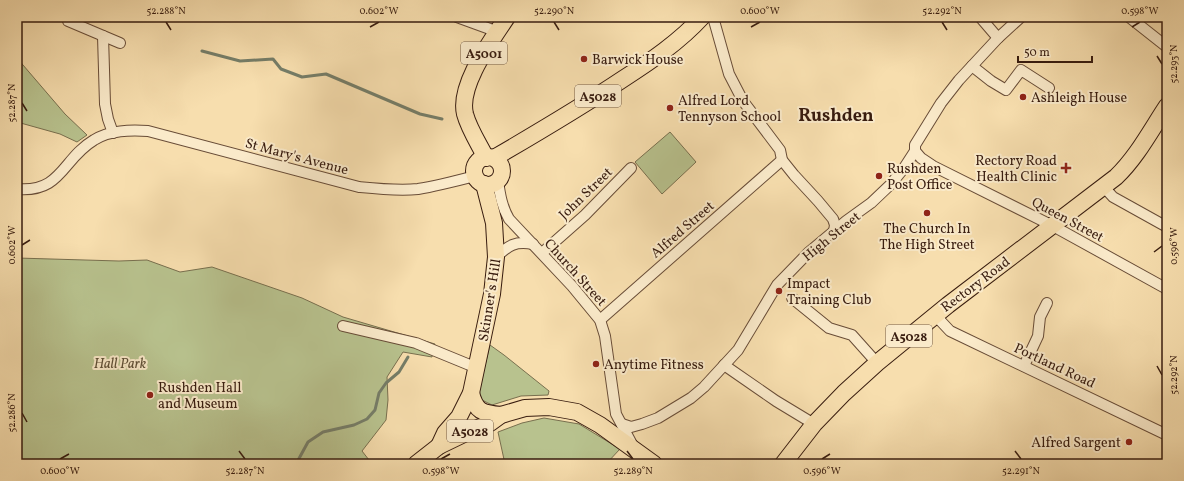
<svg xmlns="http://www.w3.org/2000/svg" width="1184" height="481" viewBox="0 0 1184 481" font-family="Vollkorn,serif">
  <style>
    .green { fill: #b8c28e; stroke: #786f4e }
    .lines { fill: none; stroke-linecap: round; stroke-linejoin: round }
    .stream { stroke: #757d68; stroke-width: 3 }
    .street-casing { stroke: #684c37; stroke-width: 12 }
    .primary-casing { stroke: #381c0f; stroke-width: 18 }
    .street { stroke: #faeaca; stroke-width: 10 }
    .primary { stroke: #f7deae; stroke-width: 16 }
    .ticks { fill: none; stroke: #381c0f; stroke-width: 1.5 }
    .poi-dot { fill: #8f2418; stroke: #faeaca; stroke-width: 1.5 }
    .labels { text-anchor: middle; stroke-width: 4; stroke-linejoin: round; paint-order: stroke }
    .shield { fill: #faeaca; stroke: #725a47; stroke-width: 1 }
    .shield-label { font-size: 13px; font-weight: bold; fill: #381c0f }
    .poi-label { font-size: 14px; fill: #381c0f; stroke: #faeaca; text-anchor: start }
    .street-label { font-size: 14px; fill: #381c0f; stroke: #faeaca }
    .park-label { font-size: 14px; font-style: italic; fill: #5e4e35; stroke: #faeaca }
    .district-label { font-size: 18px; font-weight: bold; fill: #381c0f; stroke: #faeaca }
    .neatline { fill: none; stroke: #381c0f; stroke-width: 1.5 }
    .ticks-label { font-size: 10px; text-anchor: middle; fill: #381c0f }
  </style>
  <rect width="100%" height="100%" fill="#f7deae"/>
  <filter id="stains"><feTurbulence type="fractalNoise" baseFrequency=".005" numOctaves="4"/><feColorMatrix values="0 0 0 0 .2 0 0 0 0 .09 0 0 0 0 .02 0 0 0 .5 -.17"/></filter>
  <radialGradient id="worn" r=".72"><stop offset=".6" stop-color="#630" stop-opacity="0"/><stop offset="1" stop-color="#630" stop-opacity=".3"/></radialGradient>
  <!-- green -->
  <g class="green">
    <path d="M17,58L65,114L87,135L77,142L60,134L17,122Z"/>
    <path d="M670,132L696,162L662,194L635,162Z"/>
    <path d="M17,258L119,261L147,260L180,272L212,267L302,298L343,317L435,344L432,357L403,352L387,377L388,400L386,420L362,451L369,460L367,464H17Z"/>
    <path d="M490,345L504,355L549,391L548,395L521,396L492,405L482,400L478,394Z"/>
    <path d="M544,418L579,424L620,449L606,464H505L498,432L522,423Z"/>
  </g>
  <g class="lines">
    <!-- stream -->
    <g class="stream">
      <path d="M202,51L240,61L273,59L281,69L302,77L326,74L420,114L442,119"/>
      <path d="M296,464L308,442L323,432L354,425L367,419L375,410L379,393L386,383L399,372L408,357"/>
    </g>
    <defs>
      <g id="street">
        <path d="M457,17L490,29L497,32"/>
        <path d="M713,17L729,74L743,101L780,150L782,160L794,175L818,201L833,219L835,225L834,231"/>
        <path d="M980,17L998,38"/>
        <path d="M1129,17L1167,47"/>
        <path d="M68,21L120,43"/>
        <path d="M103,36L105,104L108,119L113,133"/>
        <path d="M972,66L991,81L1006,90L1021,70L1049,88"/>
        <path d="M915,151L921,158L933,166L1053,226L1167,289"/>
        <path d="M498,181C500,195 502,207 509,219L572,286L600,320L605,336L616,414L633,446"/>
        <path d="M1104,187L1113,197L1167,227"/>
        <path d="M17,189C62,193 62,159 94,140C110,130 130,130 148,131L359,187C379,189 398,191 418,189C437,186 456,181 475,176"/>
        <path d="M542,253L585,215L631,168"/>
        <path d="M496,257C509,245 515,241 533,244"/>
        <path d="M792,298L829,328L852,335L877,363"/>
        <path d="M935,315L950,331L1167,435"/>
        <path d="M600,320L782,160"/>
        <path d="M343,326L416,343L477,368"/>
        <path d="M724,365L776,401L814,424"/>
        <path d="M1024,366L1038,336L1040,317L1047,303"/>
        <path d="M622,424L631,427L642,424L658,418L691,398L704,387L738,350L777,285L809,252L846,221L871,203L891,184L904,168L915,151V145L941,103L959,80L998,38L1021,17"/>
      </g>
      <g id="primary">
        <circle cx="488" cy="171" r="14"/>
        <path d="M486,158C479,144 469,129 465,114C458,85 492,40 507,17"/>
        <path d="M494,158C537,133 581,107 623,79C651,61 679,42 702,17"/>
        <path d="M471,393C476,412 482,413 501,415"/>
        <path d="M439,446L445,433L459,417L471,393L492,294L496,257L494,223L484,184"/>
        <path d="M416,464L439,446L466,433L490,423L501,415L525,408L549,407L577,412L600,425L654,464"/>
        <path d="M783,464L814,424L844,393L877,363L948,305L1116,177C1137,157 1151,130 1167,106"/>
      </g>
    </defs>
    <!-- street casing -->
    <use href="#street" class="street-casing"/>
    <!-- primary casing -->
    <use href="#primary" class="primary-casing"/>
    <!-- street -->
    <use href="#street" class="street"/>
    <!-- primary -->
    <use href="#primary" class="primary"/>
  </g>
  <!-- ticks -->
  <path class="ticks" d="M166,22L171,30M554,22L559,30M942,22L947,30M370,27L379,22M751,27L760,22M1132,27L1140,22M1157,56L1162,64M22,103L27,111M22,245L30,240M1154,252L1162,246M1157,366L1162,375M22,413L27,422M239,451L245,459M627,451L633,459M1015,451L1021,459M60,459L69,454M441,459L450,454M822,459L830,454"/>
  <!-- markers -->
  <g class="poi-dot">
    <circle cx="584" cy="59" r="4"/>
    <circle cx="1023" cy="97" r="4"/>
    <circle cx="670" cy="108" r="4"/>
    <path d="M1064 162h4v4h4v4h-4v4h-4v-4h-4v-4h4z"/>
    <circle cx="879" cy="176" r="4"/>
    <circle cx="927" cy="213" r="4"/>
    <circle cx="779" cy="291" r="4"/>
    <circle cx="596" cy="364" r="4"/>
    <circle cx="150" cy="395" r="4"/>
    <circle cx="1129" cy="442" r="4"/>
  </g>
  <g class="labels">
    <!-- shield labels -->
    <g class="shield">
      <rect x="461" y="42" width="46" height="22" rx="3"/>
      <rect x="575" y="85" width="46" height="22" rx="3"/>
      <rect x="886" y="325" width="46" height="22" rx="3"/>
      <rect x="447" y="420" width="46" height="22" rx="3"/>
    </g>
    <g class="shield-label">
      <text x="484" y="58">A5001</text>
      <text x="598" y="101">A5028</text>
      <text x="909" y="341">A5028</text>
      <text x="470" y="436">A5028</text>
    </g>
    <!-- poi labels -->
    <g class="poi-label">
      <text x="592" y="64">Barwick House</text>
      <text x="1031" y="102">Ashleigh House</text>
      <text x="678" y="105">Alfred Lord<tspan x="678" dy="16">Tennyson School</tspan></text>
      <text x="1057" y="165" text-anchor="end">Rectory Road<tspan x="1057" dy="16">Health Clinic</tspan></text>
      <text x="887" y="173">Rushden<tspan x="887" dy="16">Post Office</tspan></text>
      <text x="927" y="233" text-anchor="middle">The Church In<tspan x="927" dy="16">The High Street</tspan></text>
      <text x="787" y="288">Impact<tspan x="787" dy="16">Training Club</tspan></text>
      <text x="604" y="369">Anytime Fitness</text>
      <text x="158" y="392">Rushden Hall<tspan x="158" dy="16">and Museum</tspan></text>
      <text x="1121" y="447" text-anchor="end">Alfred Sargent</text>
    </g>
    <!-- street labels -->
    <g class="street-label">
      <text transform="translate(297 156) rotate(15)" y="5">St Mary's Avenue</text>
      <text transform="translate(585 193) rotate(-44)" y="5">John Street</text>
      <text transform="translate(1068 219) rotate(28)" y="5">Queen Street</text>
      <text transform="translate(682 229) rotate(-41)" y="5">Alfred Street</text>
      <text transform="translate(831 236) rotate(-39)" y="5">High Street</text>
      <text transform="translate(576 272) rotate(48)" y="5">Church Street</text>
      <text transform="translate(975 284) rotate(-37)" y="5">Rectory Road</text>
      <text transform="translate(489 300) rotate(-81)" y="5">Skinner's Hill</text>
      <text transform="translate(1055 365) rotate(25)" y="5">Portland Road</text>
    </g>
    <!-- park labels -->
    <g class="park-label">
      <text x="120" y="368">Hall Park</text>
    </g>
    <!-- district labels -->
    <g class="district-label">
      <text x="836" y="121">Rushden</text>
    </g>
  </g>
  <!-- margin -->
  <rect width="1184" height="481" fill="none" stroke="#f7deae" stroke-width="44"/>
  <!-- scale -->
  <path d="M1018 56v6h74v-6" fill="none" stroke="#381c0f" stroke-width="2"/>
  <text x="1024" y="56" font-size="12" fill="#381c0f" stroke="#faeaca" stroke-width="3" paint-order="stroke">50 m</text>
  <rect x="22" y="22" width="1140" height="437" class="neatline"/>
  <g class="ticks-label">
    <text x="166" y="14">52.288°N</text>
    <text x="379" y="14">0.602°W</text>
    <text x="554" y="14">52.290°N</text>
    <text x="760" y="14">0.600°W</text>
    <text x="942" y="14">52.292°N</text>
    <text x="1140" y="14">0.598°W</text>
    <text transform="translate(1173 64) rotate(-90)" y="4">52.293°N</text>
    <text transform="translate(11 103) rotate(-90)" y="4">52.287°N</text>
    <text transform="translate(11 245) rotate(-90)" y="4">0.602°W</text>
    <text transform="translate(1173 246) rotate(-90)" y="4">0.596°W</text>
    <text transform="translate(1173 375) rotate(-90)" y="4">52.292°N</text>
    <text transform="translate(11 413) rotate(-90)" y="4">52.286°N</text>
    <text x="60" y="474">0.600°W</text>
    <text x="245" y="474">52.287°N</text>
    <text x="441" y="474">0.598°W</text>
    <text x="633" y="474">52.289°N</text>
    <text x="822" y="474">0.596°W</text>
    <text x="1021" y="474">52.291°N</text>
  </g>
  <rect width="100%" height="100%" filter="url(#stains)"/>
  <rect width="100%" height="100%" fill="url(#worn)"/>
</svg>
